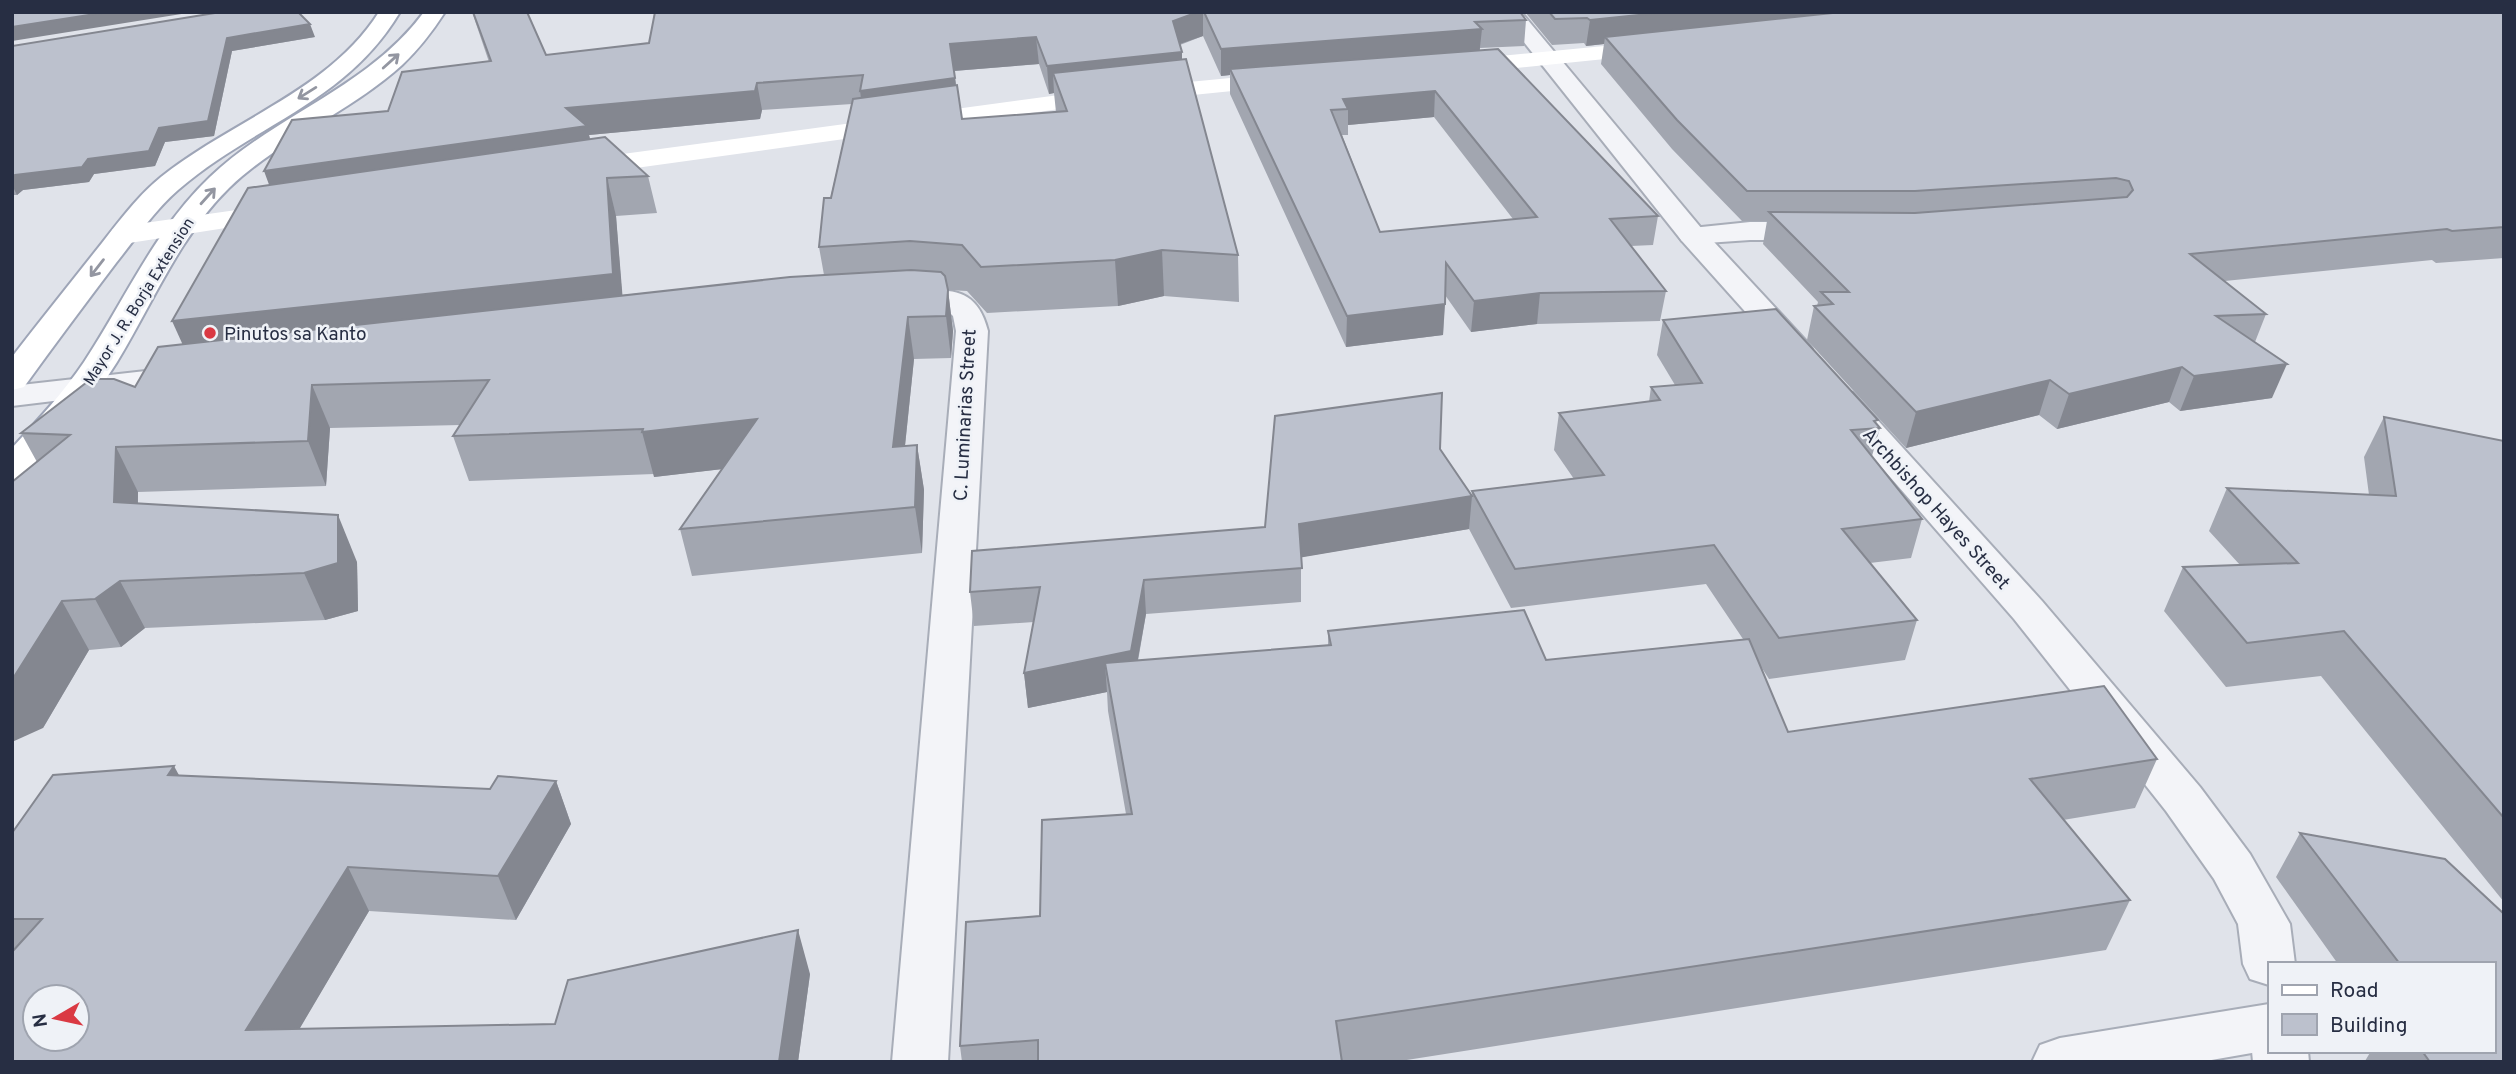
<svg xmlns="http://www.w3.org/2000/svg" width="2516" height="1074" viewBox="0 0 2516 1074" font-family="Overpass,sans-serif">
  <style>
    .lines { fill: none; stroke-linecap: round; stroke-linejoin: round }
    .minor-casing { stroke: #a8adb8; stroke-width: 4 }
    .tertiary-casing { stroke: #a8adb8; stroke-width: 4 }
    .primary-casing { stroke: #9ea5b7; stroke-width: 4 }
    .minor { fill: #f3f4f8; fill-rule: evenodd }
    .tertiary { fill: #f3f4f8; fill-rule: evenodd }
    .secondary { fill: #fff; fill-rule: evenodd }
    .primary { fill: #fff; fill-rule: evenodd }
    .wall { fill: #a2a6b0; fill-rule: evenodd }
    .shaded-wall { fill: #848790 }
    .building { fill: #bcc1cd; stroke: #848790; stroke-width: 2; fill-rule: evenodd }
    .oneway { stroke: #9396a1 }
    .poi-dot { fill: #da3943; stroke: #eff2f7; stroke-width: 2.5 }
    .labels { text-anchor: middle; stroke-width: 5; stroke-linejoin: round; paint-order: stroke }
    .far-street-label { font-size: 16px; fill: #272e43; stroke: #eff2f7 }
    .poi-label { font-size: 19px; fill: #272e43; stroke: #eff2f7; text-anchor: start }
    .street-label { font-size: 19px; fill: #272e43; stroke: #eff2f7 }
  </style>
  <rect width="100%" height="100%" fill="#e0e3ea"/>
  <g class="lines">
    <defs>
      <g id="minor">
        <path d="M1750,222H1816L1826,225L1830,231L1826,237L1816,240H1750L1692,244L1682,241L1678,235L1682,229Z"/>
        <path d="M897,291C940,292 975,279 988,331L948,1062H892L956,331L953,316L947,310L886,307L882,300L886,293Z"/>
        <path d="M190,366L202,369L207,376L202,383L12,406V386Z"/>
        <path d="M2269,1004V1050L2200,1062H2032L2040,1045L2060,1038Z"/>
      </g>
      <g id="tertiary">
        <path d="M1500,12H1521L1702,229L1807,342L1812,349L1807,356L1796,359L1785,356L1682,241Z"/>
        <path d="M1841,390L1853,393L2042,601L2200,787L2250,854L2290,924L2295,964H2269V985L2250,979L2243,964L2238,924L2214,879L2166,811L2014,619L1829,407L1824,400L1829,393Z"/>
        <path d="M2269,1031V1051H2308L2309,1062H2253L2252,1051L2260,1034Z"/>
      </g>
      <g id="primary">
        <path d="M379,12H400C345,104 254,124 178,190C154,211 136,238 116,263C85,304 54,345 24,387L12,390V357C39,322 67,287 94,253C115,227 135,198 161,177C232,120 329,91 379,12Z"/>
        <path d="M424,12H445C432,32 419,49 402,65C349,113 280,139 229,188C179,237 153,303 117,362C91,404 57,440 25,478L12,481V448C38,420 63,393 84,362C125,300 155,229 210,177C276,114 368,88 424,12Z"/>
      </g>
    </defs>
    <!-- minor casing -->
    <use href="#minor" class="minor-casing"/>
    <!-- tertiary casing -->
    <use href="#tertiary" class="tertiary-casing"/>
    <!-- primary casing -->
    <use href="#primary" class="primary-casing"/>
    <!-- minor -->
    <use href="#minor" class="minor"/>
    <!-- tertiary -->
    <use href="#tertiary" class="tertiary"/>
    <!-- secondary -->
    <g class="secondary">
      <path d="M1656,41L1664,43L1667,48L1664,53L1458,74L1450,72L1447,67L1450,62L1458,60Z"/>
      <path d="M1283,73L1291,75L1295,80L1291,85L1074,107L578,176L569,174L565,168L569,162L578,160L1074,93Z"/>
      <path d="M280,204L290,206L294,212L290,218L123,244L113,241L109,235L113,229L123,226Z"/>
    </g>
    <!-- primary -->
    <use href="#primary" class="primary"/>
  </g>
  <!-- wall -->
  <g class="wall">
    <path d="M472,12H527L546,55L649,43L655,12H1520L1526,20L1524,46L1480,48V50L1658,216L1653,245L1631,246L1666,291L1660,321L1537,324L1471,332L1445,295L1443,335L1346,347L1230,94V75L1221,76L1203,36L1180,45L1182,59L1238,255L1239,302L1164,296L1118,306L987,313L967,291L948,290L953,331L951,358L914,359L905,446L917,445L924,490L922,553L692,576L680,529L722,469L654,477V474L469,481L453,436L460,425L330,428L326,486L138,492V504L357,562L358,611L325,620L145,628L121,647L89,650L43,728L37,462L21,433L135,387L182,344L269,185L388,111L489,62ZM1039,64L1049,94L1054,93L1056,112L962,119L954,71ZM852,104L819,247L824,275L622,295L616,216L657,213L648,176L590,139L589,135L760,119L762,110ZM1434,117L1513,219L1380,232L1342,135H1348V125Z"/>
    <path d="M1525,12H2504V258L2436,263L2432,260L2225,281L2266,314L2255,342L2272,398L2180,411L2169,402L2057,429L2039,415L1906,448L1807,340L1814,306H1817L1818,302L1763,244L1767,221H1742L1672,149L1601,64L1604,44L1586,46L1584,43L1552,45Z"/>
    <path d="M315,37L232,51L214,136L165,142L155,166L94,174L89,182L23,190L17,195H12V46Z"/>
    <path d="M1663,320L1877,424L1880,428L1872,456L1922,519L1911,558L1870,563L1917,620L1905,660L1769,679L1760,665L1788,732L2157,759L2135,808L2063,820L2130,900L2106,950L1394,1062H962L960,1046L1040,916L1126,814L1108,711L1107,692L1028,708L1024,673L1034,622L974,626L970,592L1265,527L1440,449L1472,496V491L1574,479L1554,450L1559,413L1649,402L1651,387L1675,385L1657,355ZM1469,529L1511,608L1706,584L1743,639L1546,660L1328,631V645L1138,661L1146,614L1301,602V557Z"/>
    <path d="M2384,417L2504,441V902L2321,676L2226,687L2164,611L2183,567L2240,565L2209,531L2227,488L2369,495L2364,457Z"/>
    <path d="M179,776L490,789L556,781L571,824L516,920L369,911L299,1029L555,1024L810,974L798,1062H12V833Z"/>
    <path d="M2300,833L2445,859L2504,914V1062H2366L2365,1061L2371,1051H2493V964H2338L2276,877Z"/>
  </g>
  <!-- shaded-wall -->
  <g class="shaded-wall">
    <path d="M108,12H194L12,41V27Z"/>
    <path d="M1198,12H1203V36L1174,46L1173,21Z"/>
    <path d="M1668,12H1906L1605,37L1604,44L1586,46L1590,20Z"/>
    <path d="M310,24L315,37L232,51L214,136L165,142L155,166L94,174L89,182L23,190L17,195L12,185V177L15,175L88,159L159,128L227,38Z"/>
    <path d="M1482,29L1479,56L1230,69V75L1221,76V49Z"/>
    <path d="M1036,37L1039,64L953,71L950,44Z"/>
    <path d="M1182,52V79L1053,73L1054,93L1049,94L1047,66Z"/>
    <path d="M955,78L958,106L864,119L860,91Z"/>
    <path d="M757,83L762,110L760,119L589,135L594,155L275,201L264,171L566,108Z"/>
    <path d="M1435,91L1434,117L1348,125V109L1343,99Z"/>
    <path d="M607,178L616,216L624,314L191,363L172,321Z"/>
    <path d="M1162,250L1164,296L1118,306L1115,260Z"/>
    <path d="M948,290L953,331L951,358L946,316Z"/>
    <path d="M1540,293L1537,324L1471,332L1474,301Z"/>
    <path d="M1445,304L1443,335L1346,347L1347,316Z"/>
    <path d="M908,317L914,359L900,493L893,447Z"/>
    <path d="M2287,364L2272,398L2180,411L2194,376Z"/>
    <path d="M2182,367L2169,402L2057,429L2069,394Z"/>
    <path d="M2050,380L2039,415L1906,448L1916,412Z"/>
    <path d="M312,385L330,428L326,486L308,441Z"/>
    <path d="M757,419L767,464L654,477L642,432Z"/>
    <path d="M917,445L924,490L922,553L915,507Z"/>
    <path d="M116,447L138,492L137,548L114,502Z"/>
    <path d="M1472,496L1469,529L1298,558L1299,524Z"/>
    <path d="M338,515L357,562L358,611L325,620L304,573Z"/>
    <path d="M1144,580L1146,614L1133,686L1105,663L1107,692L1028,708L1024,673Z"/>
    <path d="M120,581L145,628L121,647L95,599Z"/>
    <path d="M62,601L89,650L43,728L12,742V680Z"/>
    <path d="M174,766L198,810L168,775Z"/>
    <path d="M556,781L571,824L516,920L498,876Z"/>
    <path d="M348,867L369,911L280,1062L246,1030Z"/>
    <path d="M798,930L810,974L798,1062H779Z"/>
  </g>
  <!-- building -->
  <g class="building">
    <path d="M12,12H108L12,27Z"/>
    <path d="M221,12H298L310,24L227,38L208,121L159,128L149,151L88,159L82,167L15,175L12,177V46Z"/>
    <path d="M473,12H527L546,55L649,43L655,12H1198L1173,21L1182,52L1047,66L1036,37L950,44L955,78L860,91L863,75L757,83L755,91L566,108L587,126L264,171L292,120L388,111L402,72L491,61Z"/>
    <path d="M1204,12H1520L1526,20L1475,22L1482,29L1221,49Z"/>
    <path d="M1549,12H1668L1590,20L1587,18L1555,19Z"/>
    <path d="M1842,12H2504V227L2452,231L2447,229L2190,254L2266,314L2216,316L2287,364L2194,376L2182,367L2069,394L2050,380L1916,412L1814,306L1833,304L1821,292H1849L1769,212L1915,213L2127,197L2133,190L2129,181L2116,178L1915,191H1747L1677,120L1605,37Z"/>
    <path d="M1498,49L1658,216L1610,219L1666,291L1540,293L1474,301L1446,263L1445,304L1347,316L1230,69ZM1435,91L1537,217L1380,232L1331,110L1348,109L1343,99Z"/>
    <path d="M1186,59L1238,255L1162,250L1115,260L981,267L962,245L910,241L819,247L824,198H831L853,99L957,85L962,119L1067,111L1053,73Z"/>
    <path d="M605,137L648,176L607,178L613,274L172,321L248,188Z"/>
    <path d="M911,270L941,272L945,276L948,290L946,316L908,317L893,447L917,445L915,507L680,529L757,419L642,432L643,429L453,436L489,380L312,385L308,441L116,447L114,502L338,515V563L304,573L120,581L95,599L62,601L12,680V482L70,435L21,433L91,379H114L135,387L158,347L790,277Z"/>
    <path d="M1776,309L1878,420L1874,421L1880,428L1851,430L1922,519L1842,529L1917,620L1779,638L1714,545L1515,569L1472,491L1604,475L1559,413L1660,400L1651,387L1702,383L1663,320Z"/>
    <path d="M1442,393L1440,449L1472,496L1299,524L1302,568L1144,580L1131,651L1024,673L1040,587L970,592L972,551L1265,527L1275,416Z"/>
    <path d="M2384,417L2504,441V818L2344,631L2247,643L2183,567L2298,563L2227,488L2396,496Z"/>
    <path d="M1524,610L1546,660L1749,639L1788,732L2104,686L2157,759L2030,779L2130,900L1336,1021L1342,1062H1038V1040L960,1046L966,922L1040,916L1042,820L1132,814L1105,663L1331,645L1328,631Z"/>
    <path d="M174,766L168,775L490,789L498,776L556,781L498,876L348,867L246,1030L555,1024L568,980L798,930L779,1062H12V952L42,919H12V833L53,775ZM35,997H77V1039H35Z"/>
    <path d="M2300,833L2445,859L2504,914V1062H2430L2422,1051H2493V964H2400Z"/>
  </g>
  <!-- one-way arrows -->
  <defs><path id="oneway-shaft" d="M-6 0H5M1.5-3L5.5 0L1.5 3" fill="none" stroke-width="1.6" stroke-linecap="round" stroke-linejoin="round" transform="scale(1.75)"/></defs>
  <g class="oneway">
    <use href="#oneway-shaft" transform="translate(391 61) rotate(-42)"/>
    <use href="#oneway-shaft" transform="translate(307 93) rotate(148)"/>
    <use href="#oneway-shaft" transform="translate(208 196) rotate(-48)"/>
    <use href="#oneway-shaft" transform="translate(97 268) rotate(128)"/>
  </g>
  <!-- markers -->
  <circle class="poi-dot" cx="210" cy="333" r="7"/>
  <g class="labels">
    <!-- far-street labels -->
    <g class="far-street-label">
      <text transform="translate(138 301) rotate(-58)" y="6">Mayor J. R. Borja Extension</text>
    </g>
    <!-- poi labels -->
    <g class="poi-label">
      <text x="224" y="340">Pinutos sa Kanto</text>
    </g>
    <!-- street labels -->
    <g class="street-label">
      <text transform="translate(964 415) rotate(-87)" y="7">C. Luminarias Street</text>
      <text transform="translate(1937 508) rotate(48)" y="7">Archbishop Hayes Street</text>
    </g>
  </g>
  <!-- border -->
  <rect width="2516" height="1074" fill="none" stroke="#272e43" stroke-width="28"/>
  <!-- legend -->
  <rect x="2268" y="962" width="228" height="91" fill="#eff2f7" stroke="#9fa4af" stroke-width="2"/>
  <rect x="2282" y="985" width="35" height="10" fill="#ffffff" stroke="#9fa4af" stroke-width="2"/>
  <text x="2330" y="997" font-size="21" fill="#272e43">Road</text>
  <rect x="2282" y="1014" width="35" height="21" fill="#bcc1cd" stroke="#9fa4af" stroke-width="2"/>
  <text x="2330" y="1032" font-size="21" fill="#272e43">Building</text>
  <!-- north arrow -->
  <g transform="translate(56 1018) rotate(261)"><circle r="33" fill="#eff2f7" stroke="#9fa4af" stroke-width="2"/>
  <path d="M0-5L12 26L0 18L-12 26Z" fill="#da3943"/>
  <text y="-10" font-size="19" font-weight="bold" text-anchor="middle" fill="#272e43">N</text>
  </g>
</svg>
